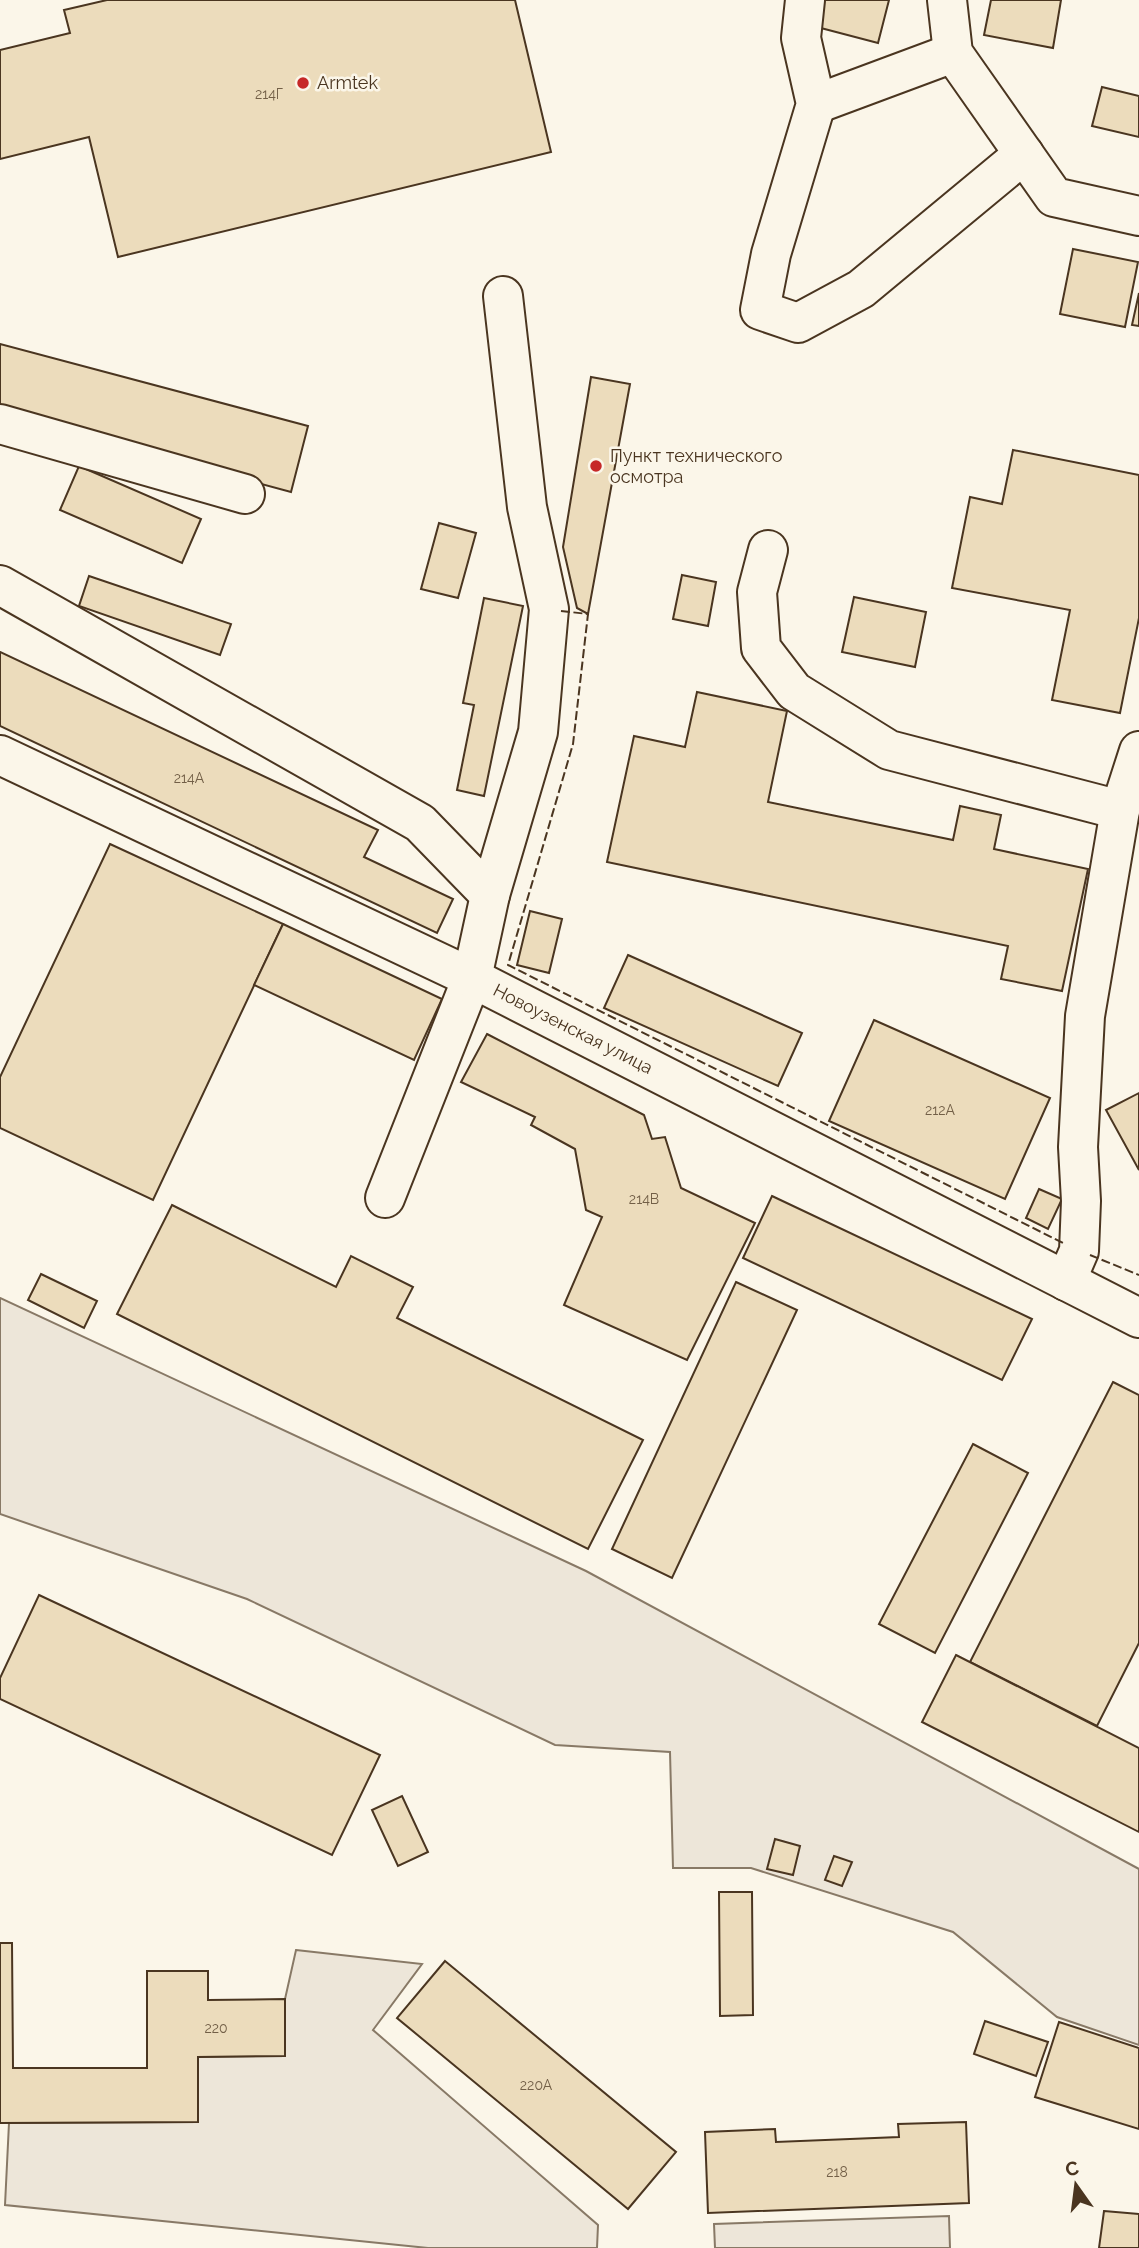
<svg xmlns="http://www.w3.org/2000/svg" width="1139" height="2248" viewBox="0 0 1139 2248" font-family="Raleway,sans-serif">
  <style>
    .green { fill: #ede6d9; stroke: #887966; stroke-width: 2 }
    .building { fill: #ecdcbc; stroke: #4a3520; stroke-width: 2 }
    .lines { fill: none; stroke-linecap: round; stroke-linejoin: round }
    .minor-casing { stroke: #4a3520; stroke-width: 42 }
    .minor { stroke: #fbf6e9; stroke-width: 38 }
    .fence { stroke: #4a3520; stroke-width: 2; stroke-dasharray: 9 3.5; stroke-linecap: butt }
    .poi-dot { fill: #c62828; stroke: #fbf6e9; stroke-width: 2.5 }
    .labels { text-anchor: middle; stroke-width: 5; stroke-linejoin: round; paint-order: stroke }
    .number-label { font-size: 14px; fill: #725f47 }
    .poi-label { font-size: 18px; fill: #4a3520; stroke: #fbf6e9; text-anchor: start }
    .street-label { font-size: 18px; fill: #4a3520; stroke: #fbf6e9 }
  </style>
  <rect width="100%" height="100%" fill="#fbf6e9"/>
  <!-- green -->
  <g class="green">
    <path d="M0,1298L586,1571L1139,1869V2045L1057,2017L953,1932L751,1868H673L670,1752L555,1745L247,1599L0,1514Z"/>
    <path d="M296,1950L422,1964L373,2030L598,2225L597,2248H428L5,2205L9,2123L197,2122L198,2057L285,2056V1999Z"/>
    <path d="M949,2216L950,2248H715L714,2224Z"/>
  </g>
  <!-- building -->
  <g class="building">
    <path d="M107,0H515L551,152L118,257L89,137L0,159V50L70,33L64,10Z"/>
    <path d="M824,0H889L878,43L817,27Z"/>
    <path d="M991,0H1061L1053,48L984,35Z"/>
    <path d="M1102,87L1139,96V137L1092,126Z"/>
    <path d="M1073,249L1138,262L1125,327L1060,314Z"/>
    <path d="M1139,293V326L1132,325Z"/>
    <path d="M0,344L308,426L291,492L0,414Z"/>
    <path d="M591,377L630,384L588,614L577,608L563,547Z"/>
    <path d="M1013,450L1139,475V618L1120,713L1052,700L1070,610L952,588L970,497L1002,504Z"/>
    <path d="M79,466L201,519L182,563L60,510Z"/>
    <path d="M439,523L476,533L458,598L421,589Z"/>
    <path d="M682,575L716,582L708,626L673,619Z"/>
    <path d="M89,576L231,624L220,655L79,606Z"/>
    <path d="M854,597L926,612L915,667L842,652Z"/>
    <path d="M484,598L523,606L484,796L457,790L474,705L463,703Z"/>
    <path d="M0,652L378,830L364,857L453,899L437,933L0,726Z"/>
    <path d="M697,692L787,711L768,802L953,840L960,806L1001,815L994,849L1088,869L1062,991L1001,979L1008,946L607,862L634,736L685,747Z"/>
    <path d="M110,844L283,924L153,1200L0,1128V1077Z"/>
    <path d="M530,911L562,919L549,973L517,965Z"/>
    <path d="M283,924L442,999L414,1060L254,985Z"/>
    <path d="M628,955L802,1033L778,1086L604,1008Z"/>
    <path d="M874,1020L1050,1098L1005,1199L829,1121Z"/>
    <path d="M487,1034L644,1115L652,1139L665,1137L681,1188L755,1223L687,1360L564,1305L602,1217L586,1210L575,1149L531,1125L535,1117L461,1082Z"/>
    <path d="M1139,1093V1170L1106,1110Z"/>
    <path d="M1039,1189L1062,1199L1048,1229L1026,1218Z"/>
    <path d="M772,1196L1032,1319L1002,1380L743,1258Z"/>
    <path d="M172,1205L336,1287L351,1256L413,1287L397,1318L643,1440L588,1549L117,1314Z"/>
    <path d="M41,1274L97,1301L84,1328L28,1300Z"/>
    <path d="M736,1282L797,1310L672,1578L612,1549Z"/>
    <path d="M1113,1382L1139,1395V1643L1097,1726L970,1662Z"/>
    <path d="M973,1444L1028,1473L935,1653L879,1624Z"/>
    <path d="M39,1595L380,1755L332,1855L0,1699V1678Z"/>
    <path d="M956,1655L1139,1748V1832L922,1722Z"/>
    <path d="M402,1796L428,1852L398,1866L372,1810Z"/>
    <path d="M775,1839L800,1846L793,1875L767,1869Z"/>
    <path d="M834,1856L852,1862L842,1886L825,1880Z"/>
    <path d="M719,1892H752L753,2015L720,2016Z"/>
    <path d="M0,1943H12L13,2068H147V1971H208V2000L285,1999V2056L198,2057V2122L0,2123Z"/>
    <path d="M445,1961L676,2152L628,2209L397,2018Z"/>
    <path d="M985,2021L1048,2042L1036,2076L974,2054Z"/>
    <path d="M1059,2022L1139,2048V2129L1035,2097Z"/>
    <path d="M966,2122L969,2203L708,2213L705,2132L775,2129L776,2142L899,2137L898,2124Z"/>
    <path d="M1104,2211L1139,2214V2248H1099Z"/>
  </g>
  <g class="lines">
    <defs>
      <g id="minor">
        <path d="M805,0L801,38L816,104L771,254L760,310L798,323L861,289L1024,154"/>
        <path d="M947,0L953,53L1054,197L1139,216"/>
        <path d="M816,104L953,53"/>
        <path d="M0,424L245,494"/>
        <path d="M768,550L757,592L761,648L794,691L889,750L1120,810"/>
        <path d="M0,585L420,823L490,895L472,978L385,1198"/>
        <path d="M0,755L472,978L1139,1318"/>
        <path d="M490,895L538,732L549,609L527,507L503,296"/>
        <path d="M1066,1281L1079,1251L1081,1201L1078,1147L1085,1016L1120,810L1139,751"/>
      </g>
    </defs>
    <!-- minor casing -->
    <use href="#minor" class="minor-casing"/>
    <!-- minor -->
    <use href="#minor" class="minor"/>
    <!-- fence -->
    <g class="fence">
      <path d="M561,611L588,614L573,744L508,965L1065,1244"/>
      <path d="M1090,1255L1139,1275"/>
    </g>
  </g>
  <!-- markers -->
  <g class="poi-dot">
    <circle cx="303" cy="83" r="7"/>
    <circle cx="596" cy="466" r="7"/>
  </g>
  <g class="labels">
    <!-- number labels -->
    <g class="number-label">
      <text x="269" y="99">214Г</text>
      <text x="189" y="783">214А</text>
      <text x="940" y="1115">212А</text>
      <text x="644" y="1204">214В</text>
      <text x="216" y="2033">220</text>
      <text x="536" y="2090">220А</text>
      <text x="837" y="2177">218</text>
    </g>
    <!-- poi labels -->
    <g class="poi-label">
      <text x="317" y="89">Armtek</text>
      <text x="610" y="462">Пункт технического<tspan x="610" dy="21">осмотра</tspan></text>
    </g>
    <!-- street labels -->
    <g class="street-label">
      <text transform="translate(573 1029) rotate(27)" y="6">Новоузенская улица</text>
    </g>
  </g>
  <!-- north arrow -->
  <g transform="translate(1076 2185) rotate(346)" stroke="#fbf6e9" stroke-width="5" paint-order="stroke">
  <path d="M0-5L12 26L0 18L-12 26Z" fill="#4a3520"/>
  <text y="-10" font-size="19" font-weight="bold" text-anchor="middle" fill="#4a3520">С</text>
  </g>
</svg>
